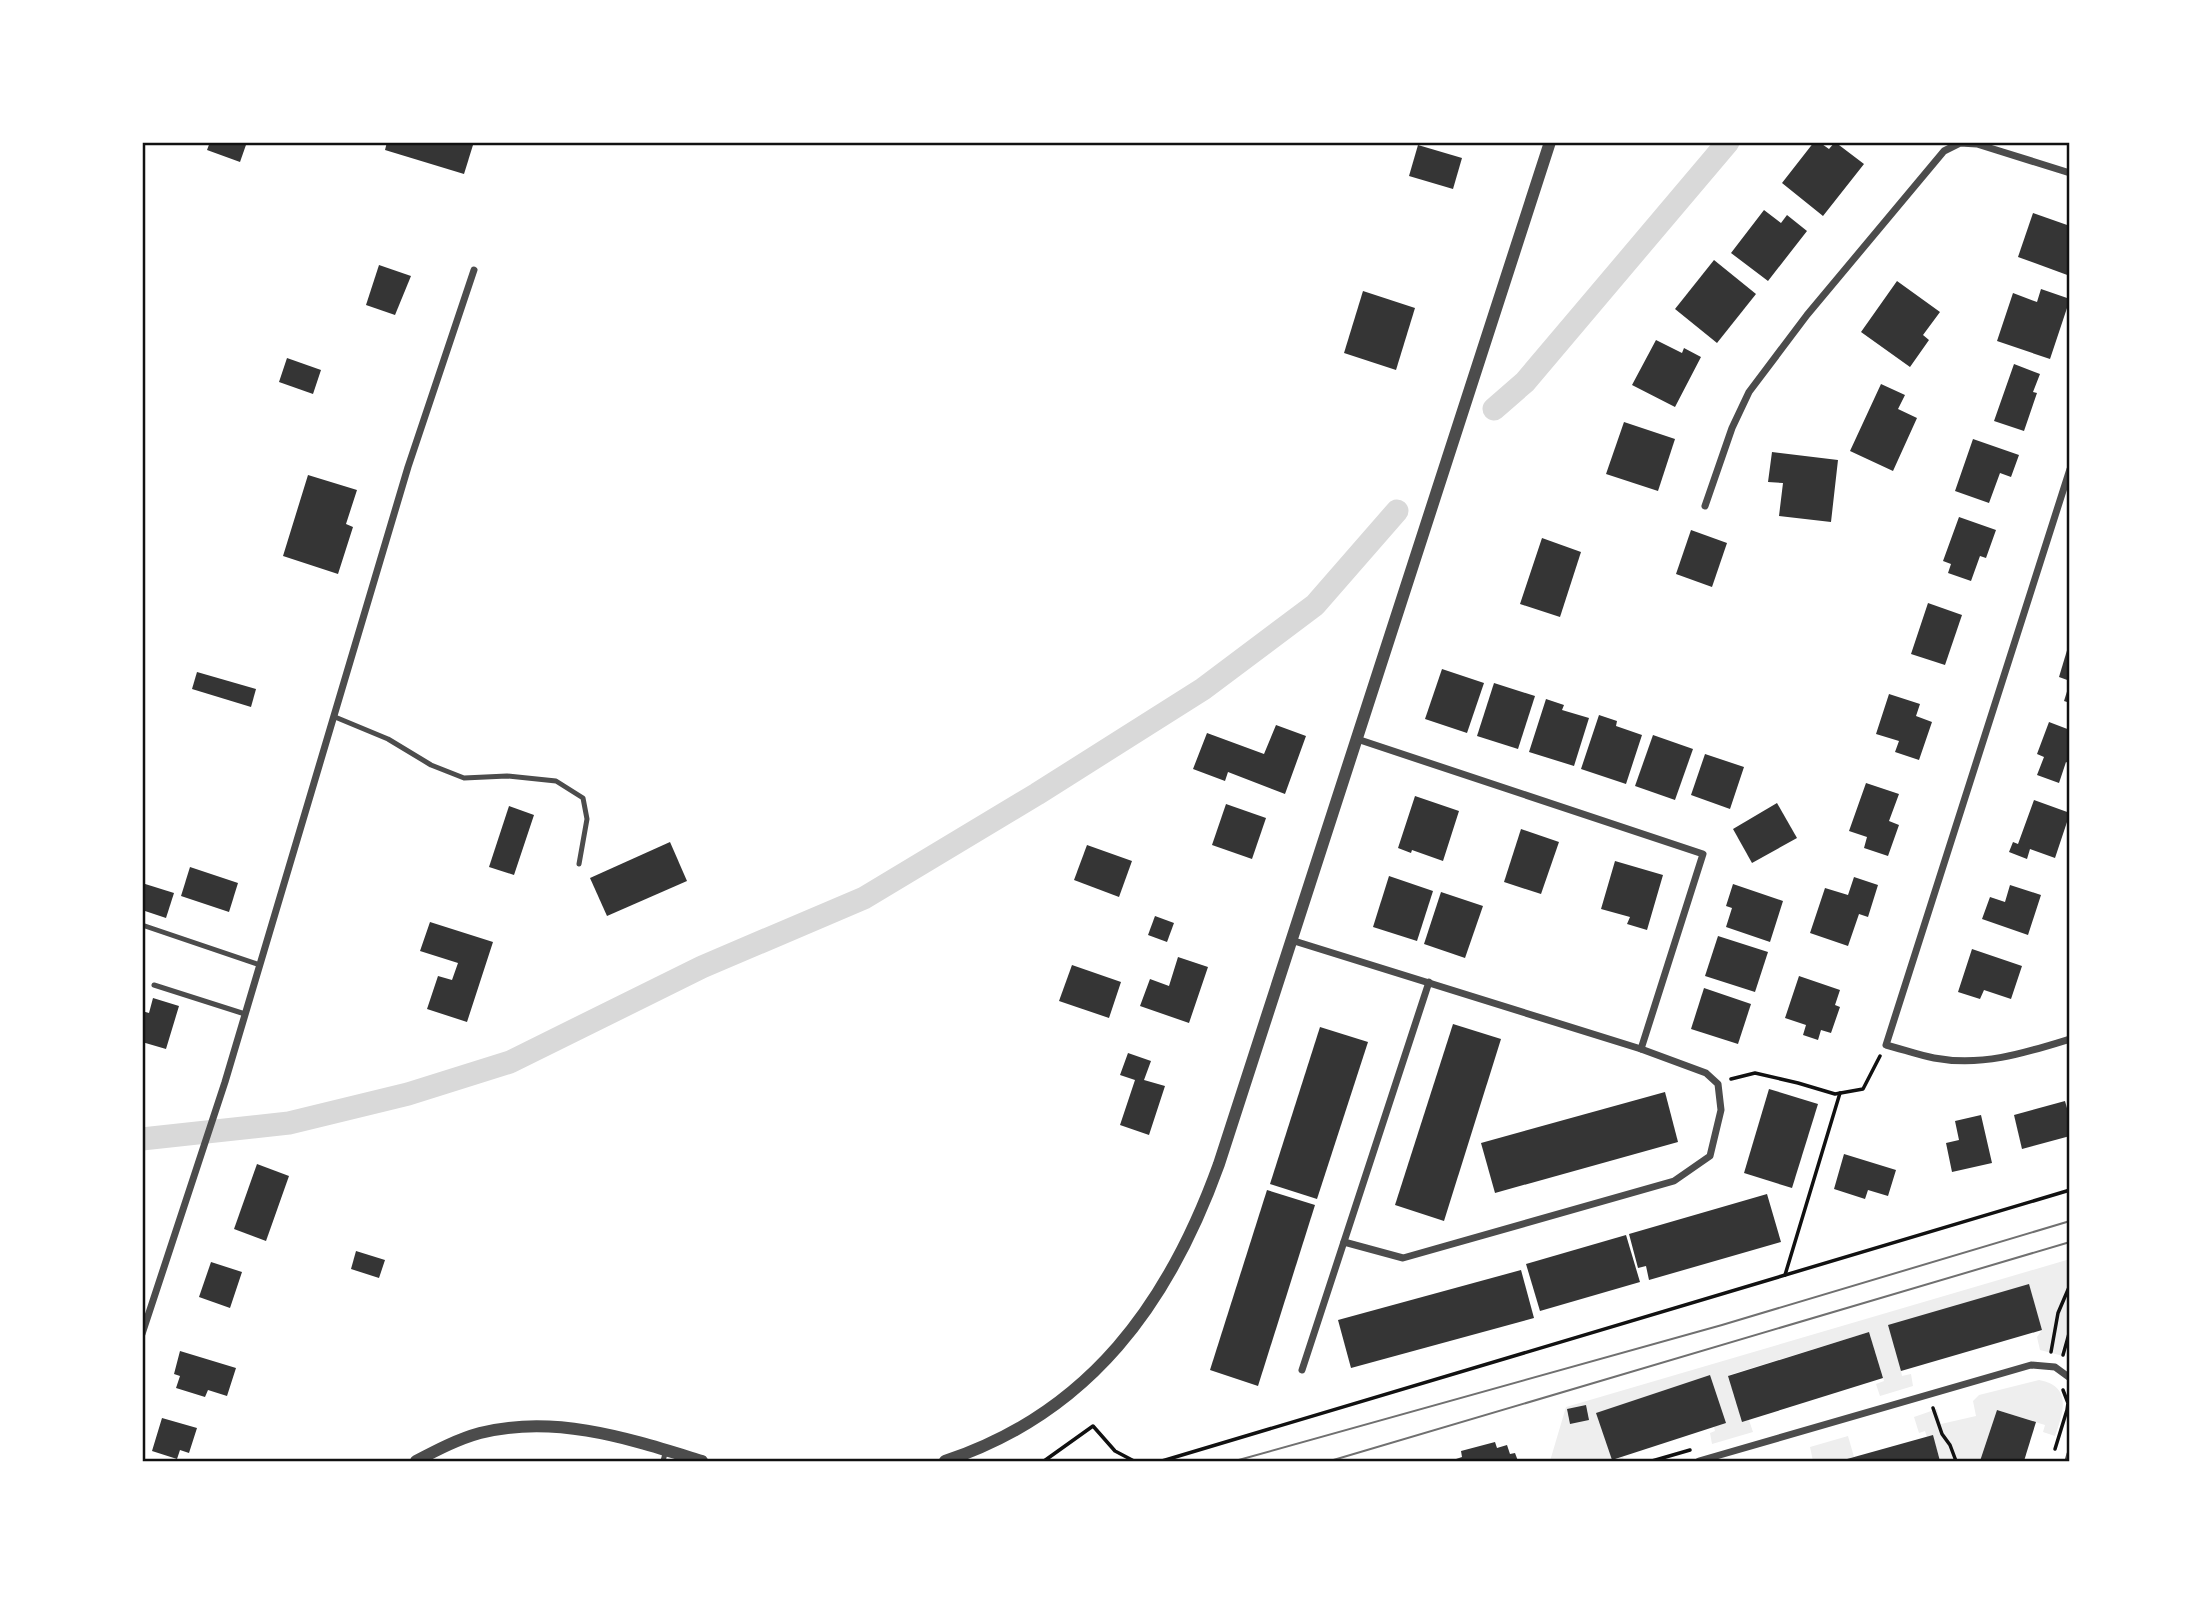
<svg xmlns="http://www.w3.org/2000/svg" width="2212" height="1603" viewBox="0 0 2212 1603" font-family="'PT Sans Narrow',sans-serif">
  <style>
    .green { fill: #eee }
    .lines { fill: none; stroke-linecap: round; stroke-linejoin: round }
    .canal { stroke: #d9d9d9; stroke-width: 23 }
    .building { fill: #353535 }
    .path { stroke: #111; stroke-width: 3.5 }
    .service { stroke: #4c4c4c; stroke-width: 5 }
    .minor { stroke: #4c4c4c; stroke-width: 7 }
    .tertiary { stroke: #4c4c4c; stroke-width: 12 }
    .tram { stroke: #707070; stroke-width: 2 }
    .neatline { fill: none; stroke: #111; stroke-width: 2.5 }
  </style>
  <rect width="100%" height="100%" fill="#fff"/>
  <!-- green -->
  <g class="green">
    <path d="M2070,1259V1327L2061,1352L2063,1356L2040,1350L2037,1337L2042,1330L2029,1285L1901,1371L1902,1376L1911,1374L1913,1386L1880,1396L1876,1384L1884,1381L1869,1332L1729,1375L1742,1421L1749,1420L1753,1432L1712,1444L1710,1433L1715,1431L1714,1427L1725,1422L1710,1375L1597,1413L1612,1460L1623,1457L1624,1461H1550L1566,1407Z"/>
    <path d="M2039,1380C2073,1386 2063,1413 2055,1436L2043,1432L2045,1425L1997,1410L1980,1461H1940L1933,1436L1927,1437L1925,1431L1919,1433L1914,1417L1937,1409L1941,1424L1976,1416L1973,1401L1979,1395Z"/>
    <path d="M1848,1436L1854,1457L1847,1459V1461H1813L1810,1447Z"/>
  </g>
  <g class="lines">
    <!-- canal -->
    <g class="canal">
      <path d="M1494,409L1525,382L1728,142"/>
      <path d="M142,1139L289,1123L408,1094L510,1062L702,967L864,898L1037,794L1203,689L1315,605L1397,511"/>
    </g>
  </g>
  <!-- building -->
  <g class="building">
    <path d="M210,142H247L240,162L207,150Z"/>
    <path d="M387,142H464L473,145L464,174L385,150Z"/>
    <path d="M1814,142H1819L1829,149L1835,142L1864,164L1823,216L1782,183Z"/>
    <path d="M1418,145L1462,158L1453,189L1409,176Z"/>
    <path d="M1764,210L1781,223L1787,215L1807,231L1768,281L1731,253Z"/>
    <path d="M2033,213L2070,226V276L2018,257Z"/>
    <path d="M1714,260L1756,294L1717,343L1675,309Z"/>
    <path d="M379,265L411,276L395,315L366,305Z"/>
    <path d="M1897,281L1940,312L1923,335L1929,340L1910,367L1861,332Z"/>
    <path d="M2041,289L2070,299L2050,359L1997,341L2013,293L2037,302Z"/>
    <path d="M1363,291L1415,308L1396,370L1344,353Z"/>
    <path d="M1656,340L1682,353L1684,348L1701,357L1675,407L1632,385Z"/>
    <path d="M287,358L321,370L313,394L279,382Z"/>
    <path d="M2014,364L2040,374L2033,392L2037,393L2024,431L1994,421Z"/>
    <path d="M1881,384L1905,395L1898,409L1917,418L1893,471L1850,451Z"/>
    <path d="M1624,422L1675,439L1658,491L1606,474Z"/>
    <path d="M1973,439L2019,455L2011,477L2000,473L1989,503L1955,491Z"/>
    <path d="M1772,452L1838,460L1831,522L1779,516L1783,483L1768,482Z"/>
    <path d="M308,475L357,490L346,524L353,527L338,574L283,556Z"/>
    <path d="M1959,517L1996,530L1986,558L1980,556L1971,581L1948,573L1951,564L1943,561Z"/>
    <path d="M1691,530L1727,543L1712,587L1676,574Z"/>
    <path d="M1542,538L1581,552L1560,617L1520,604Z"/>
    <path d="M1928,603L1962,615L1945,665L1911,654Z"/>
    <path d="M2068,647L2070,648V681L2059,677Z"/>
    <path d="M1442,669L1484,683L1467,733L1425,719Z"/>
    <path d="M197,672L256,689L251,707L192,689Z"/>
    <path d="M2070,682V703L2064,701Z"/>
    <path d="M1494,683L1535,696L1518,749L1477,736Z"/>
    <path d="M1889,694L1920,704L1916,716L1932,722L1919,760L1895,752L1899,741L1876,734Z"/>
    <path d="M1546,699L1564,705L1562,710L1589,718L1574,766L1529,752Z"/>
    <path d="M1599,715L1617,721L1616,726L1642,735L1626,784L1581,769Z"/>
    <path d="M2049,722L2070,730V764L2066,762L2059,783L2037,775L2044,757L2037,754Z"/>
    <path d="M1276,725L1306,736L1285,794L1228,772L1225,781L1193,769L1207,733L1264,754Z"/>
    <path d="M1653,735L1693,749L1675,800L1635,786Z"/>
    <path d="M1705,754L1744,767L1730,809L1691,795Z"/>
    <path d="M1866,783L1899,794L1889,821L1899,825L1888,856L1864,848L1867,837L1849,831Z"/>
    <path d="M1415,796L1459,811L1443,861L1412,850L1411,853L1398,848Z"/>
    <path d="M2034,800L2070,813L2055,858L2030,849L2027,859L2009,852L2013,842L2018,844Z"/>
    <path d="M1777,803L1797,838L1752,863L1733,829Z"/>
    <path d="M1226,804L1266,818L1252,859L1212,845Z"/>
    <path d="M509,806L534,815L514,875L489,867Z"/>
    <path d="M1521,829L1559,842L1541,894L1504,882Z"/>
    <path d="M670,842L687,881L607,916L590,878Z"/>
    <path d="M1087,845L1132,861L1119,897L1074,880Z"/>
    <path d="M1615,861L1663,875L1647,930L1627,924L1630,917L1601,909Z"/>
    <path d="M190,867L238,883L229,912L181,896Z"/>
    <path d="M1389,876L1433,891L1417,941L1373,927Z"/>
    <path d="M1854,877L1878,885L1868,917L1859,914L1848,946L1810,933L1825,888L1848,895Z"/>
    <path d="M142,883L174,893L166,918L142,910Z"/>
    <path d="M1733,884L1783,901L1770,942L1726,927L1732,908L1726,906Z"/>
    <path d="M2010,885L2041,895L2028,935L1982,919L1990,897L2005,902Z"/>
    <path d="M1441,892L1483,906L1465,958L1424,944Z"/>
    <path d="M1155,916L1174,923L1167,942L1148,935Z"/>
    <path d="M430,922L493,942L467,1022L427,1009L438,976L452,980L458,963L420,951Z"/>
    <path d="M1718,936L1768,952L1755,992L1705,976Z"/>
    <path d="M1972,949L2022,966L2011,999L1984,990L1980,999L1958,992Z"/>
    <path d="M1178,957L1208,967L1189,1023L1140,1006L1150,979L1169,986Z"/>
    <path d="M1072,965L1121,982L1109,1018L1059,1001Z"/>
    <path d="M1799,976L1840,990L1835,1005L1840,1007L1831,1033L1821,1030L1818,1040L1803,1035L1806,1025L1785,1018Z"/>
    <path d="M1704,988L1751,1004L1738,1044L1691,1029Z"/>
    <path d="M153,998L179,1006L166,1049L142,1042V1011L149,1013Z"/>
    <path d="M1453,1024L1501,1039L1444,1221L1395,1205Z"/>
    <path d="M1320,1027L1368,1042L1317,1199L1270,1184Z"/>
    <path d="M1128,1053L1151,1061L1144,1080L1165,1086L1149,1135L1120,1125L1135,1080L1120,1075Z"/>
    <path d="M1769,1089L1818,1104L1792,1188L1744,1173Z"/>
    <path d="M1665,1092L1678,1142L1495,1193L1481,1143Z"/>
    <path d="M2065,1101L2070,1119V1136L2022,1149L2014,1115Z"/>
    <path d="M1981,1115L1992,1163L1952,1172L1946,1143L1959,1140L1955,1121Z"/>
    <path d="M1844,1154L1896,1170L1888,1196L1868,1190L1865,1199L1834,1189Z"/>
    <path d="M257,1164L289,1176L266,1241L234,1229Z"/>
    <path d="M1267,1190L1315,1205L1258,1386L1210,1370Z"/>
    <path d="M1767,1194L1781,1242L1649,1280L1646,1266L1638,1268L1629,1234Z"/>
    <path d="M1626,1235L1640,1282L1540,1311L1526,1264Z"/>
    <path d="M356,1251L385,1260L379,1278L351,1269Z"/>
    <path d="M211,1262L242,1272L230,1308L199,1297Z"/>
    <path d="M1521,1270L1534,1318L1351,1368L1338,1320Z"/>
    <path d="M2029,1284L2042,1330L1901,1371L1888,1325Z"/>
    <path d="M1869,1332L1883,1378L1742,1422L1728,1376Z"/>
    <path d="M180,1351L236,1368L227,1396L208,1390L205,1397L176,1388L180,1376L174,1374Z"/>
    <path d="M1710,1375L1726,1423L1612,1460L1596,1413Z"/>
    <path d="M1586,1405L1589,1420L1570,1424L1567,1409Z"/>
    <path d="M1997,1410L2036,1422L2024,1461H1980Z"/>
    <path d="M162,1418L197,1428L189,1453L180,1450L177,1459L152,1451Z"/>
    <path d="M1933,1435L1940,1461H1847V1459Z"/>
    <path d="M1495,1442L1497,1448L1507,1445L1510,1454L1515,1453L1518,1461H1450L1462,1457L1461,1451Z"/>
  </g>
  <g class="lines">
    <!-- path -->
    <g class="path">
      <path d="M1731,1079L1755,1073L1798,1083L1835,1094L1863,1089L1880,1056"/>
      <path d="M1785,1275L1840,1093"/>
      <path d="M2051,1352L2058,1313L2070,1285"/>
      <path d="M2063,1355L2070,1330"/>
      <path d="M1933,1408L1942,1434L1950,1445L1956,1461"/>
      <path d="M2055,1449L2067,1410L2068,1403L2063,1390"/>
      <path d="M1044,1461L1093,1426L1115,1451L1134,1461"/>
      <path d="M1162,1461L2070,1190"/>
      <path d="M1652,1461L1690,1450"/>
    </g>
    <!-- service -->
    <g class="service">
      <path d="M335,717L388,739L431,765L464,778L507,776L556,781L583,798L587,819L579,864"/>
      <path d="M142,925L260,965"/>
      <path d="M154,985L245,1014"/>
      <path d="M663,1461L666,1450"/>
    </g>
    <!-- minor -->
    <g class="minor">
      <path d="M2070,469L1886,1045C1902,1049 1918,1055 1934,1058C1982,1067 2025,1053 2070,1039"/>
      <path d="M1705,506L1732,428L1749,392L1807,315L1944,151L1960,143L1977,144L2070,173"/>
      <path d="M1357,739L1703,854L1641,1049"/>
      <path d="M1291,940L1641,1049L1706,1073L1718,1084L1721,1110L1710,1156L1674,1181L1403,1258L1344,1242"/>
      <path d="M142,1334L225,1082L408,467L474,270"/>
      <path d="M1302,1370L1429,982"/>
      <path d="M1699,1461L2031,1365L2055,1367L2070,1378"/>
      <path d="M2068,1461L2070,1454"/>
    </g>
    <!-- tertiary -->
    <g class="tertiary">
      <path d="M416,1461C437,1450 458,1439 480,1433C556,1414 630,1439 702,1461"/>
      <path d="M945,1461C1090,1413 1169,1303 1219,1164L1550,142"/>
    </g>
    <!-- tram -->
    <g class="tram">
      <path d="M1235,1461L1722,1325L2070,1221"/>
      <path d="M1330,1461L2070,1242"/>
    </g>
  </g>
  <!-- border -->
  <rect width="2212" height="1603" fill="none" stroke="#ffffff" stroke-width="287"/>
  <rect x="144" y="144" width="1924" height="1316" class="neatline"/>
</svg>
